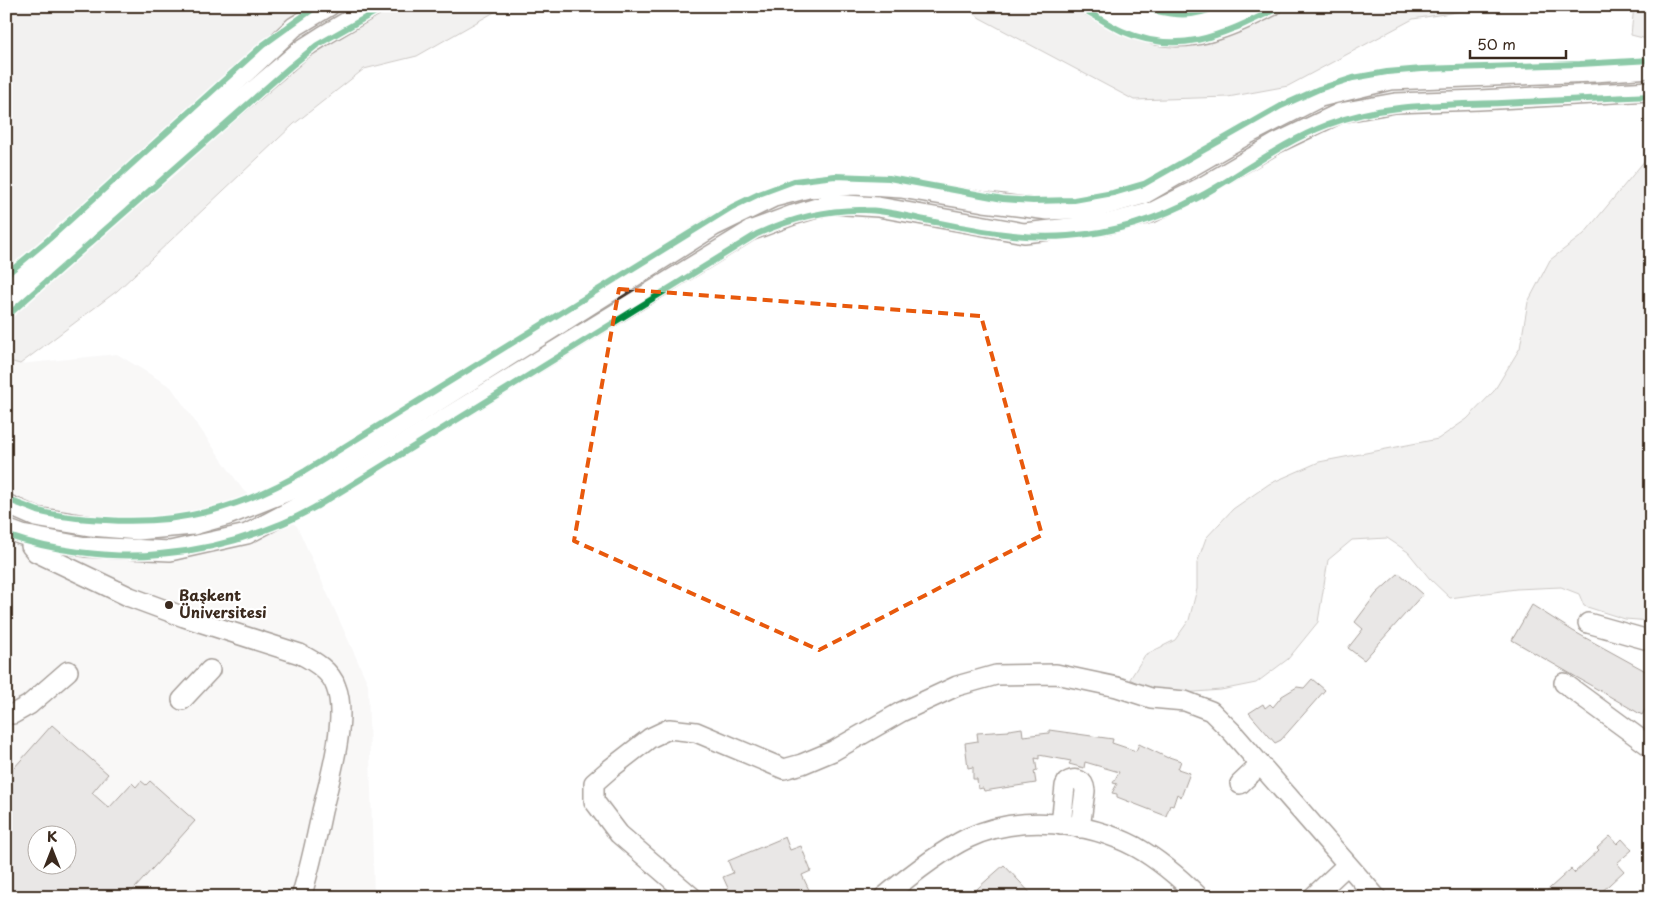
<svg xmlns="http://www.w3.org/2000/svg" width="1657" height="903" viewBox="0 0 1657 903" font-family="'Playpen Sans',sans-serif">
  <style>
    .built { fill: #f1efee; fill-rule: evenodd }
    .green { fill: #e2e0de; stroke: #8e857e }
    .building { fill: #cfcac7; stroke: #3b2a1e; fill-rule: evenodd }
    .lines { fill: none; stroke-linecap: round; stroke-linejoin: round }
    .minor-casing { stroke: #3b2a1e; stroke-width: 22 }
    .minor { stroke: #fff; stroke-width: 19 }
    .cycleway-casing { stroke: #fff; stroke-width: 9 }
    .cycleway { stroke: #00873e; stroke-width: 6 }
    .marked { fill: none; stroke: #e8590c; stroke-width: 4; stroke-dasharray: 10 6; stroke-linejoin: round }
    .poi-dot { fill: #3b2a1e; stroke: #fff; stroke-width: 2 }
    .labels { text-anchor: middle; stroke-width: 4.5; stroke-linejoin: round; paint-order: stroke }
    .poi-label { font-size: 15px; font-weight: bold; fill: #3b2a1e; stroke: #fff; text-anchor: start }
  </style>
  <rect width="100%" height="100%" fill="#fff"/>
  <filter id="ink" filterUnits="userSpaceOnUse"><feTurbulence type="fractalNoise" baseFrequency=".02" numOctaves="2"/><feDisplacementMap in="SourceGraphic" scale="10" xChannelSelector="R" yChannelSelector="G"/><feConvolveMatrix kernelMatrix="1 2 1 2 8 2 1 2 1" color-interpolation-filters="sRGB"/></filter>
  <g filter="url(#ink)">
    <!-- built -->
    <path class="built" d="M117,354L171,387L243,490L297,526L368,684L374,897H6V360L20,364ZM38,836H68V866H38Z"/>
    <!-- green -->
    <g class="green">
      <path d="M6,6H505L417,56L364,69L294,124L117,291L20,364L6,360Z"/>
      <path d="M964,6H1493L1413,19L1288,86L1228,97L1134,100L980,18Z"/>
      <path d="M1634,6H1651V40L1631,35Z"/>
      <path d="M1651,153V621L1625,619L1584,606L1579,594L1561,587L1516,589L1450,598L1430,579L1408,552L1387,538L1352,540L1328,560L1318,622L1288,659L1256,683L1221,690L1157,695L1130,679L1145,655L1175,640L1189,620L1197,589V563L1206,538L1233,509L1269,484L1319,462L1438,439L1467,419L1494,391L1520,348L1528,302L1550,260L1584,234Z"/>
    </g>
    <!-- building -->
    <g class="building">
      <path d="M1399,573L1423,594L1364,660L1348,648L1363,629L1355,622L1376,594Z"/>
      <path d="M1532,605L1573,631L1651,674V699L1642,715L1512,640Z"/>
      <path d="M1312,679L1325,690L1281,740L1275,743L1249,713L1263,704L1265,708L1270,704L1273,707L1282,696L1297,687L1304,688Z"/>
      <path d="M52,725L108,774L92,793L109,808L132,783L136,787L141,781L146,785L150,781L195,821L127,897H6V777ZM38,836H68V866H38Z"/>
      <path d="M1022,728L1023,736L1049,733V730L1113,739L1112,743L1136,751L1139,744L1168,758L1169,757L1181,761L1178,769L1190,773L1181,797L1177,794L1173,806L1170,805L1166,816L1117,797V794L1112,793L1117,784L1113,783L1119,772L1085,762L1084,768L1069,764L1071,761L1039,755V759L1035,758L1037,770L1034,771L1036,783L984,791L983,788L978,789L977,779H973V767L968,768L965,743L978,741L977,733L1009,731V730Z"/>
      <path d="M1610,836L1617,844L1622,839L1632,850L1617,863L1624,871L1596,897H1540L1571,869L1574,873L1599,850L1597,848Z"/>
      <path d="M785,837L790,850L801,846L811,871L802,875L811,894L805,897H732L723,877L733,873L728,861Z"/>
      <path d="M1004,865L1034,897H968L988,879Z"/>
    </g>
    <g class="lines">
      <defs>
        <g id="minor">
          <path d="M1091,6C1105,14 1121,21 1136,27C1143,30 1151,34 1158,35C1199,42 1237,24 1272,6"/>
          <path d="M1121,6L1132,12L1165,22L1196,23L1236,6"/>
          <path d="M6,286L149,163L294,27L329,6"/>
          <path d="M6,304L301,50L323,36L374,6"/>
          <path d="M6,504L36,517L91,526L138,530L193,525L228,515L301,486L411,418L714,226L774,197L808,188L854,185L901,188L984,202L1048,210L1095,208L1144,194L1246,135L1320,97L1390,80L1594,72L1651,68"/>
          <path d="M6,529L22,535L86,547L170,551L247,534L321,495L750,231L793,215L830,204L878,207L1024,233L1107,224L1153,212L1204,186L1277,143L1340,113L1395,103L1479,100L1651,91"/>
          <path d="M32,537L31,546L36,552L130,597L184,617L300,654C314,661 331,671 336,687C348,717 330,779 322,811C316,840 310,869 301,897"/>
          <path d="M1588,623L1645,639H1651"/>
          <path d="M1564,683L1651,747"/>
          <path d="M182,700L210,670"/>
          <path d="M13,714L29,705L68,671"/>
          <path d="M1240,784L1260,765"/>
          <path d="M1061,825L1065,786L1067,782C1076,777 1084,780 1085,791L1080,828"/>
          <path d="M692,897L619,834L594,801V783L610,769L650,738L669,729L696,732L784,769L802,764L833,751L901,712L957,686L996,675L1056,674L1117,687L1151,698L1185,701L1211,711L1232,732L1376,897"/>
          <path d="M884,897C908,877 939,852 968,838C1019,814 1087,821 1136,847C1159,860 1180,878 1199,897"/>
          <path d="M1313,897L1347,865"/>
        </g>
      </defs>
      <!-- minor casing -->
      <use href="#minor" class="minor-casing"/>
      <!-- minor -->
      <use href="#minor" class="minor"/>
      <defs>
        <g id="cycleway">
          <path d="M1078,6C1093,14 1107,24 1122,31C1183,58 1227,32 1282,6"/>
          <path d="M1138,6C1166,14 1190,20 1217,6"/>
          <path d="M6,275L49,239L263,45L317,6"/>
          <path d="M6,317L290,67L317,45L386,6"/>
          <path d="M6,499C17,503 28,507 38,511C60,517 84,519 106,520C179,525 242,508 305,471L732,207L759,194L794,181L835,176L889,178L1003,199L1033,201L1074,200L1113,193L1144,184L1281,106L1319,89L1353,78L1387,72L1422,69L1580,64L1651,60"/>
          <path d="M6,535C52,551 112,559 160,554C200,551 242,540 278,525C292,520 306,512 319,505L757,234C792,218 827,209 865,210C885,210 905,216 925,220C971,229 1020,240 1068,236C1114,233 1161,218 1201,196C1243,173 1282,142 1327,125C1383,103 1442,105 1502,103C1551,101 1601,98 1651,96"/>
        </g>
      </defs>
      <!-- cycleway casing -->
      <use href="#cycleway" class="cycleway-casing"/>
      <!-- cycleway -->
      <use href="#cycleway" class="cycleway"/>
    </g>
  </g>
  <!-- marked area -->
  <path d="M0 0H1657V903H0ZM619,289L981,316L1042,535L819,650L574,541Z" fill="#fff" fill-opacity=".55" fill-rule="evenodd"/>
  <path class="marked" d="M619,289L981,316L1042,535L819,650L574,541Z"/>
  <!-- markers -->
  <circle class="poi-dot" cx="169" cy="605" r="5"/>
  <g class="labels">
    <!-- poi labels -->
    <g class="poi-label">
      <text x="179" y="601">Başkent<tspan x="179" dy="17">Üniversitesi</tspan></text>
    </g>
  </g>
  <!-- margin -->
  <rect width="1657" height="903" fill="none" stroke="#fff" stroke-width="25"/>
  <rect x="12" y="12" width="1632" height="878" fill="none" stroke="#3b2a1e" stroke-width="2" filter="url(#ink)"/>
  <!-- north arrow -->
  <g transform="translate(52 850)"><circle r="24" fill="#ffffff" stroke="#b1aaa5"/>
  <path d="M0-4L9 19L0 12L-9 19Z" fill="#3b2a1e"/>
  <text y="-8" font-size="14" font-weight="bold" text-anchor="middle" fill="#3b2a1e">K</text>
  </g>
  <!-- scale -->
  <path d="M1470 50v8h96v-8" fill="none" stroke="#3b2a1e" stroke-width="2.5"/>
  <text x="1477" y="50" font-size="15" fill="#3b2a1e" stroke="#ffffff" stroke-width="4" paint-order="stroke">50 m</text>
</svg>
